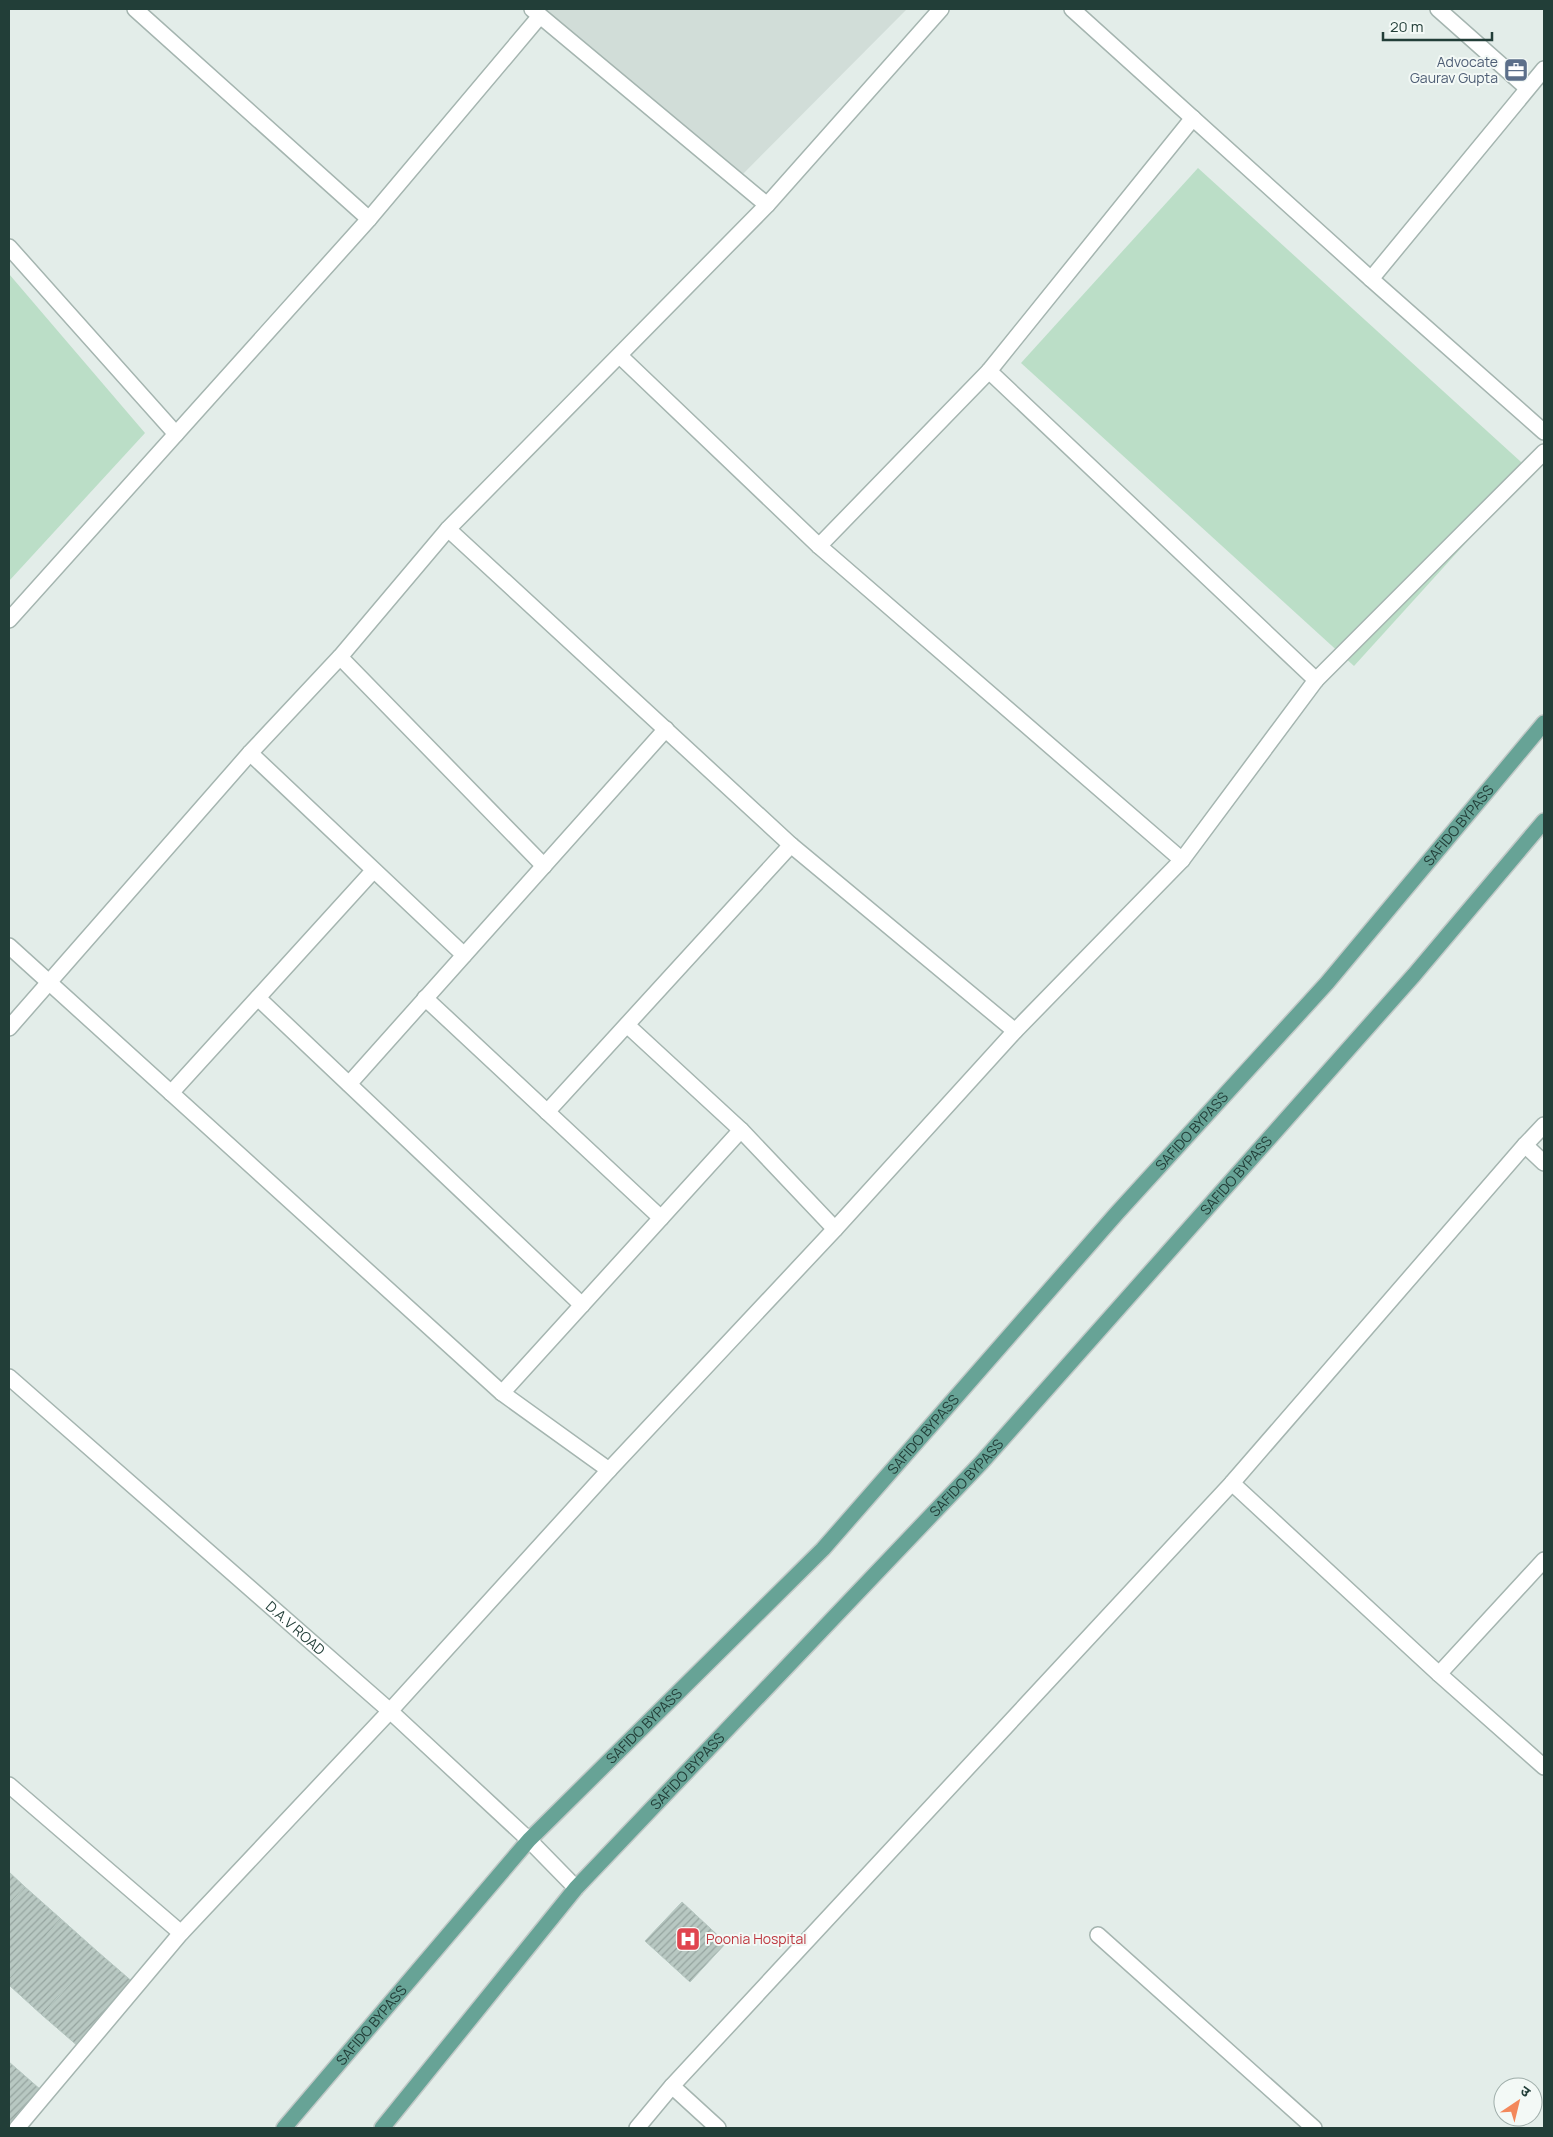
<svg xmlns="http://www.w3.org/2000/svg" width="1553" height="2137" viewBox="0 0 1553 2137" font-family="Manrope,'Noto Sans Devanagari',sans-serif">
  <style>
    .built { fill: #d1ddd8 }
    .green { fill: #bbdec7 }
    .building { fill: url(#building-hatch); stroke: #b5c6c0 }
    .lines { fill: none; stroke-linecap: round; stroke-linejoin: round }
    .lane-casing { stroke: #a5b5b0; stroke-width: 18 }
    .street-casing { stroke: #a5b5b0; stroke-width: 18 }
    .primary-casing { stroke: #c1c9c7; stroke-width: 18 }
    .lane { stroke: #fff; stroke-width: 15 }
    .street { stroke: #fff; stroke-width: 15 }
    .primary { stroke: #67a396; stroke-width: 15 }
    .labels { text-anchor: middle; stroke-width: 4; stroke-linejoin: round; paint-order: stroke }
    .service-label { font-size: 14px; fill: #4e5e75; stroke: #f3f9f6; text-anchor: end }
    .street-label { font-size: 14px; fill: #223e38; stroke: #f3f9f6 }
    .health-label { font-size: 14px; fill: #be3a42; stroke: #f3f9f6; text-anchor: start }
  </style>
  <defs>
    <pattern id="building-hatch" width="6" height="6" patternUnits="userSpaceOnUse" patternTransform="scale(1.25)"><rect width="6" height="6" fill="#b8c8c2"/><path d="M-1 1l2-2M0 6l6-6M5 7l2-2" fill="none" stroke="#95a49f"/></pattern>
  </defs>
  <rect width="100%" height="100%" fill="#e3ede9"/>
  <!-- built -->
  <path class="built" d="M539,9H907L737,180Z"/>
  <!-- green -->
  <g class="green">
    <path d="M1198,168L1531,471L1354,666L1021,363Z"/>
    <path d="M9,274L145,433L9,581Z"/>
  </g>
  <!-- building -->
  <g class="building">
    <path d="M9,1872L25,1887L9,1905Z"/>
    <path d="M25,1887L61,1919L9,1978V1905Z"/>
    <path d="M682,1902L726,1943L690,1982L645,1941Z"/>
    <path d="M61,1919L98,1952L42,2015L9,1985V1978Z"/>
    <path d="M98,1952L135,1984L79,2047L42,2015Z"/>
    <path d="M9,2062L41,2090L9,2127Z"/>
  </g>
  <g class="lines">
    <defs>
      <path id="lane" d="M1098,1935L1314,2128"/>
      <g id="street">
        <path d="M135,9L369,219"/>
        <path d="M532,9L767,205"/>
        <path d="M1072,9L1371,279L1544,432"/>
        <path d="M1438,9L1527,88"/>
        <path d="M9,247L176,434"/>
        <path d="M1371,279L1544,69"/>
        <path d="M620,356L819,546L1182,860"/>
        <path d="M989,371L1316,680"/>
        <path d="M448,529L791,845L1015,1031"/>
        <path d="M819,546L989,371L1193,118"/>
        <path d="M9,620L369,219L540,16"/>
        <path d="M340,657L544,866"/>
        <path d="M250,753L464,955"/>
        <path d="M9,946L502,1393L609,1470"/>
        <path d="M258,998L582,1305"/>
        <path d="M425,998L661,1218"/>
        <path d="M627,1025L741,1130L835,1229"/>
        <path d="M9,1028L250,753L340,657L448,529L767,205L941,9"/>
        <path d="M349,1084L666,729"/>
        <path d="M171,1093L373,871"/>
        <path d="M547,1112L791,845"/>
        <path d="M1525,1145L1544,1163"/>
        <path id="s1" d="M9,1377L390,1711L529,1840L576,1888"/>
        <path d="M502,1393L741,1130"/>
        <path d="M1232,1483L1439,1674L1544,1767"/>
        <path d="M1439,1674L1544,1560"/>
        <path d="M9,1785L181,1933"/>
        <path d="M672,2086L718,2128"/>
        <path d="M17,2128L181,1933L390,1711L609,1470L835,1229L1015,1031L1182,860L1316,680L1544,452"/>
        <path d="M637,2128L672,2086L1232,1483L1525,1145L1544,1125"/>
      </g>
      <g id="primary">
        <path id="s2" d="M284,2128L529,1840L823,1549L1117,1213L1327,983L1544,723"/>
        <path id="s3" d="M382,2128L576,1888L982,1462L1414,975L1544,821"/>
      </g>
    </defs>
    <!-- lane casing -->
    <use href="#lane" class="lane-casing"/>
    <!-- street casing -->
    <use href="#street" class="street-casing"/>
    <!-- primary casing -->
    <use href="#primary" class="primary-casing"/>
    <!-- lane -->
    <use href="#lane" class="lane"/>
    <!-- street -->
    <use href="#street" class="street"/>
    <!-- primary -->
    <use href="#primary" class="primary"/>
  </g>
  <!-- icons -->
  <defs>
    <symbol id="office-square" viewBox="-11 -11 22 22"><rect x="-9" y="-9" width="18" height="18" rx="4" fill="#5c6f8a" stroke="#f3f9f6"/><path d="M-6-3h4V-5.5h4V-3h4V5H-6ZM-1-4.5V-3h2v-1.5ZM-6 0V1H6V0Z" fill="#fff"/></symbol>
    <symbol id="hospital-square" viewBox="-11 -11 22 22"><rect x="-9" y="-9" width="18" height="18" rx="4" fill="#e0444e" stroke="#f3f9f6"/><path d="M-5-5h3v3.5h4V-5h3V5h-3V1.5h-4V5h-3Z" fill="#fff"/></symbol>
  </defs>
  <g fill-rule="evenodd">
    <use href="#office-square" x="1502" y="56" width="28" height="28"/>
    <use href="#hospital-square" x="674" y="1925" width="28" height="28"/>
  </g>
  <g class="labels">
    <!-- service labels -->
    <g class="service-label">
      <text x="1498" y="67">Advocate<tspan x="1498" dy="16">Gaurav Gupta</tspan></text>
    </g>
    <!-- street labels -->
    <g class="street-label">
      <text dy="5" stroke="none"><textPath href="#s2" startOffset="1755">SAFIDO BYPASS</textPath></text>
      <text dy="5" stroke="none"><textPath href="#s2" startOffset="1349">SAFIDO BYPASS</textPath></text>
      <text dy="5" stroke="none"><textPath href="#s3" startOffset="1280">SAFIDO BYPASS</textPath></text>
      <text dy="5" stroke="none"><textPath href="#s2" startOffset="944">SAFIDO BYPASS</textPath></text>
      <text dy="5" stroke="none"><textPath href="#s3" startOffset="875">SAFIDO BYPASS</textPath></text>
      <text dy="5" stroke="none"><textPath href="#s1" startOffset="381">D.A.V ROAD</textPath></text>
      <text dy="5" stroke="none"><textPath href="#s2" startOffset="540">SAFIDO BYPASS</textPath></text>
      <text dy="5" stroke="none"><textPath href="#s3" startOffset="470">SAFIDO BYPASS</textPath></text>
      <text dy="5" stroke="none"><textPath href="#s2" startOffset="135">SAFIDO BYPASS</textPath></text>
    </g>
    <!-- health labels -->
    <g class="health-label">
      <text x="706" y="1944">Poonia Hospital</text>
    </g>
  </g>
  <!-- border -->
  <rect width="1553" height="2137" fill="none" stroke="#223e38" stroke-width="20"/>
  <!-- north arrow -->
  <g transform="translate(1518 2102) rotate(35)"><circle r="24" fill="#f3f9f6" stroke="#9faeaa"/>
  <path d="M0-4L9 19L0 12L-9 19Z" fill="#f3885b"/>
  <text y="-8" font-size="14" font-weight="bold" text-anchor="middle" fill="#223e38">उ</text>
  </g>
  <!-- scale -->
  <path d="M1383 32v8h109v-8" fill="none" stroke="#223e38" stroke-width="2.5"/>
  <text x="1390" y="32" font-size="15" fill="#223e38" stroke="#f3f9f6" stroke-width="4" paint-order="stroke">20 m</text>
</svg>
